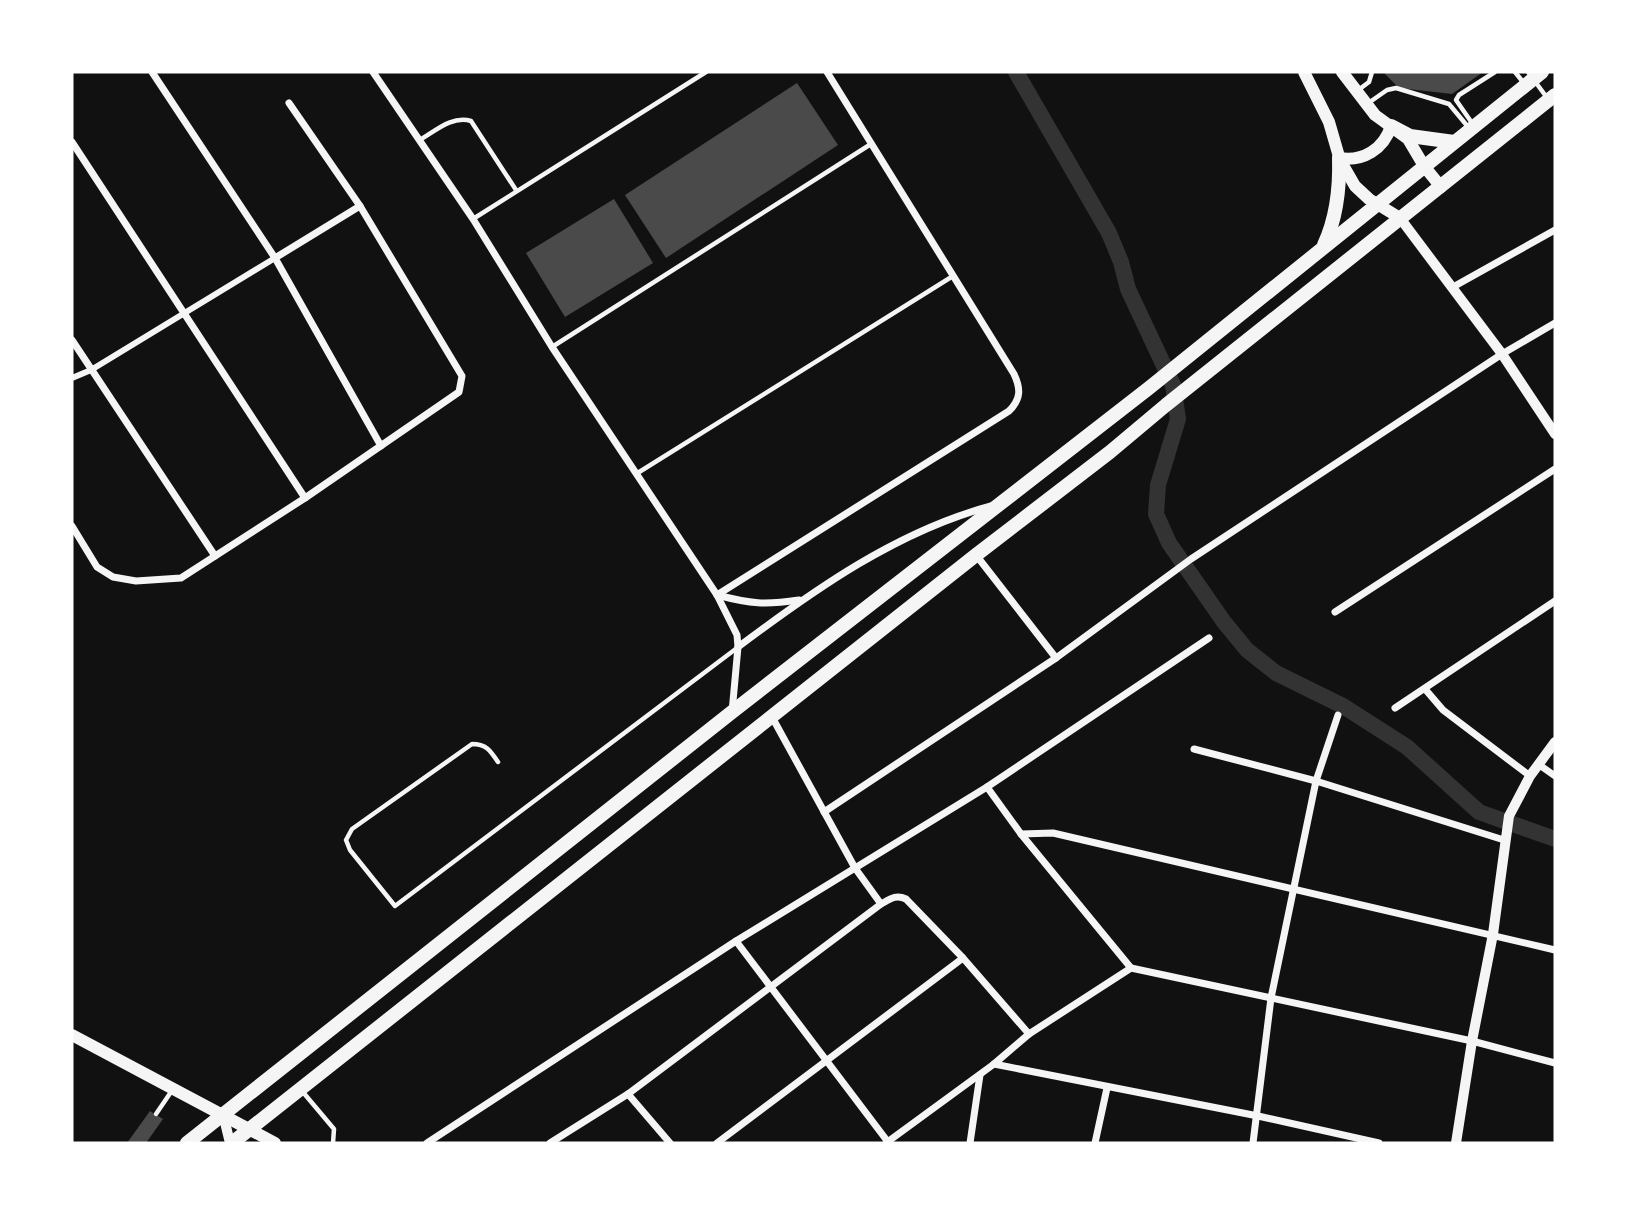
<svg xmlns="http://www.w3.org/2000/svg" width="1627" height="1215" viewBox="0 0 1627 1215" font-family="'PT Sans Narrow',sans-serif">
  <style>
    .lines { fill: none; stroke-linecap: round; stroke-linejoin: round }
    .canal { stroke: #333; stroke-width: 16 }
    .building { fill: #4a4a4a }
    .service { stroke: #f5f5f5; stroke-width: 4.5 }
    .pedestrian { stroke: #f5f5f5; stroke-width: 6 }
    .minor { stroke: #f5f5f5; stroke-width: 7 }
    .tertiary { stroke: #f5f5f5; stroke-width: 10 }
    .secondary { stroke: #f5f5f5; stroke-width: 12 }
    .trunk { stroke: #f5f5f5; stroke-width: 14 }
  </style>
  <rect width="100%" height="100%" fill="#111"/>
  <g class="lines">
    <!-- canal -->
    <path class="canal" d="M1016,72L1109,233L1121,262L1128,289L1173,385L1178,419L1158,485L1156,514L1169,543L1224,622L1247,650L1276,673L1343,706L1407,747L1479,812L1555,839"/>
  </g>
  <!-- building -->
  <g class="building">
    <path d="M1383,72H1483L1452,94L1399,88Z"/>
    <path d="M797,83L838,145L666,258L625,195Z"/>
    <path d="M614,199L653,263L565,317L526,253Z"/>
    <path d="M150,1111L163,1119L146,1143H127Z"/>
  </g>
  <g class="lines">
    <!-- service -->
    <g class="service">
      <path d="M1515,72L1523,82"/>
      <path d="M1528,72L1548,99"/>
      <path d="M1357,91L1369,82L1372,72"/>
      <path d="M1367,104L1387,90L1396,88L1449,104L1469,128"/>
      <path d="M1472,123L1456,100L1459,95L1495,72"/>
      <path d="M420,140C435,131 453,115 471,121L516,190"/>
      <path d="M473,219L706,72"/>
      <path d="M552,347L871,144"/>
      <path d="M636,474L953,276"/>
      <path d="M498,762C490,750 486,744 472,744L352,829L346,840L350,850L395,906L737,648"/>
      <path d="M302,1091L334,1129L333,1143"/>
      <path d="M156,1114L173,1089"/>
    </g>
    <!-- pedestrian -->
    <path class="pedestrian" d="M72,378L91,370L275,258"/>
    <!-- minor -->
    <g class="minor">
      <path d="M152,72L275,258L381,446"/>
      <path d="M373,72L473,219L552,347L717,595L737,635L738,647L732,712"/>
      <path d="M72,142L305,498"/>
      <path d="M275,258L360,206"/>
      <path d="M1453,287L1555,230"/>
      <path d="M72,340L215,556"/>
      <path d="M72,526L97,567L113,577L136,581L181,578L305,498L459,392L462,376L360,206L289,103"/>
      <path d="M976,555L1056,658"/>
      <path d="M717,595L1009,411C1021,399 1021,389 1014,374L827,72"/>
      <path d="M717,595C751,604 765,605 799,600"/>
      <path d="M1335,612L1555,469"/>
      <path d="M738,647C814,590 897,531 991,506"/>
      <path d="M1425,689L1443,710L1530,776"/>
      <path d="M1395,708L1555,601"/>
      <path d="M772,717L855,868L881,904C890,899 896,894 906,899L963,958L1029,1034"/>
      <path d="M1194,749L1316,781L1504,840"/>
      <path d="M1538,764L1555,776"/>
      <path d="M987,787L1021,834L1131,968L1472,1041L1555,1063"/>
      <path d="M824,812L1056,658L1191,559L1502,354L1555,323"/>
      <path d="M1021,834L1053,833L1555,950"/>
      <path d="M736,941L888,1142"/>
      <path d="M994,1064L1258,1116L1379,1143"/>
      <path d="M628,1094L670,1143"/>
      <path d="M427,1143L736,941L987,787L1209,638"/>
      <path d="M550,1143L628,1094L881,904"/>
      <path d="M717,1143L963,958"/>
      <path d="M886,1143L994,1064L1029,1034L1131,968"/>
      <path d="M970,1143L980,1075"/>
      <path d="M1095,1143L1107,1088"/>
      <path d="M1253,1143L1271,998L1316,781L1338,715"/>
    </g>
    <!-- tertiary -->
    <g class="tertiary">
      <path d="M1400,218L1502,354L1555,434"/>
      <path d="M223,1114L230,1143"/>
      <path d="M1456,1143L1472,1041L1493,934L1509,816L1530,776L1555,742"/>
    </g>
    <!-- secondary -->
    <g class="secondary">
      <path d="M1304,72L1329,122L1340,160L1355,186L1369,199L1400,218"/>
      <path d="M1342,72L1375,115L1408,139L1424,166L1441,187"/>
      <path d="M1339,158C1363,162 1384,149 1391,126"/>
      <path d="M72,1035L275,1143"/>
    </g>
    <!-- trunk -->
    <g class="trunk">
      <path d="M1391,126L1410,136L1454,142"/>
      <path d="M1324,245C1337,217 1340,189 1339,158"/>
      <path d="M187,1143L732,712L1149,388L1542,72"/>
      <path d="M232,1143L976,555L1110,452L1166,405L1555,95"/>
    </g>
  </g>
  <!-- border -->
  <rect width="1627" height="1215" fill="none" stroke="#ffffff" stroke-width="147"/>
</svg>
